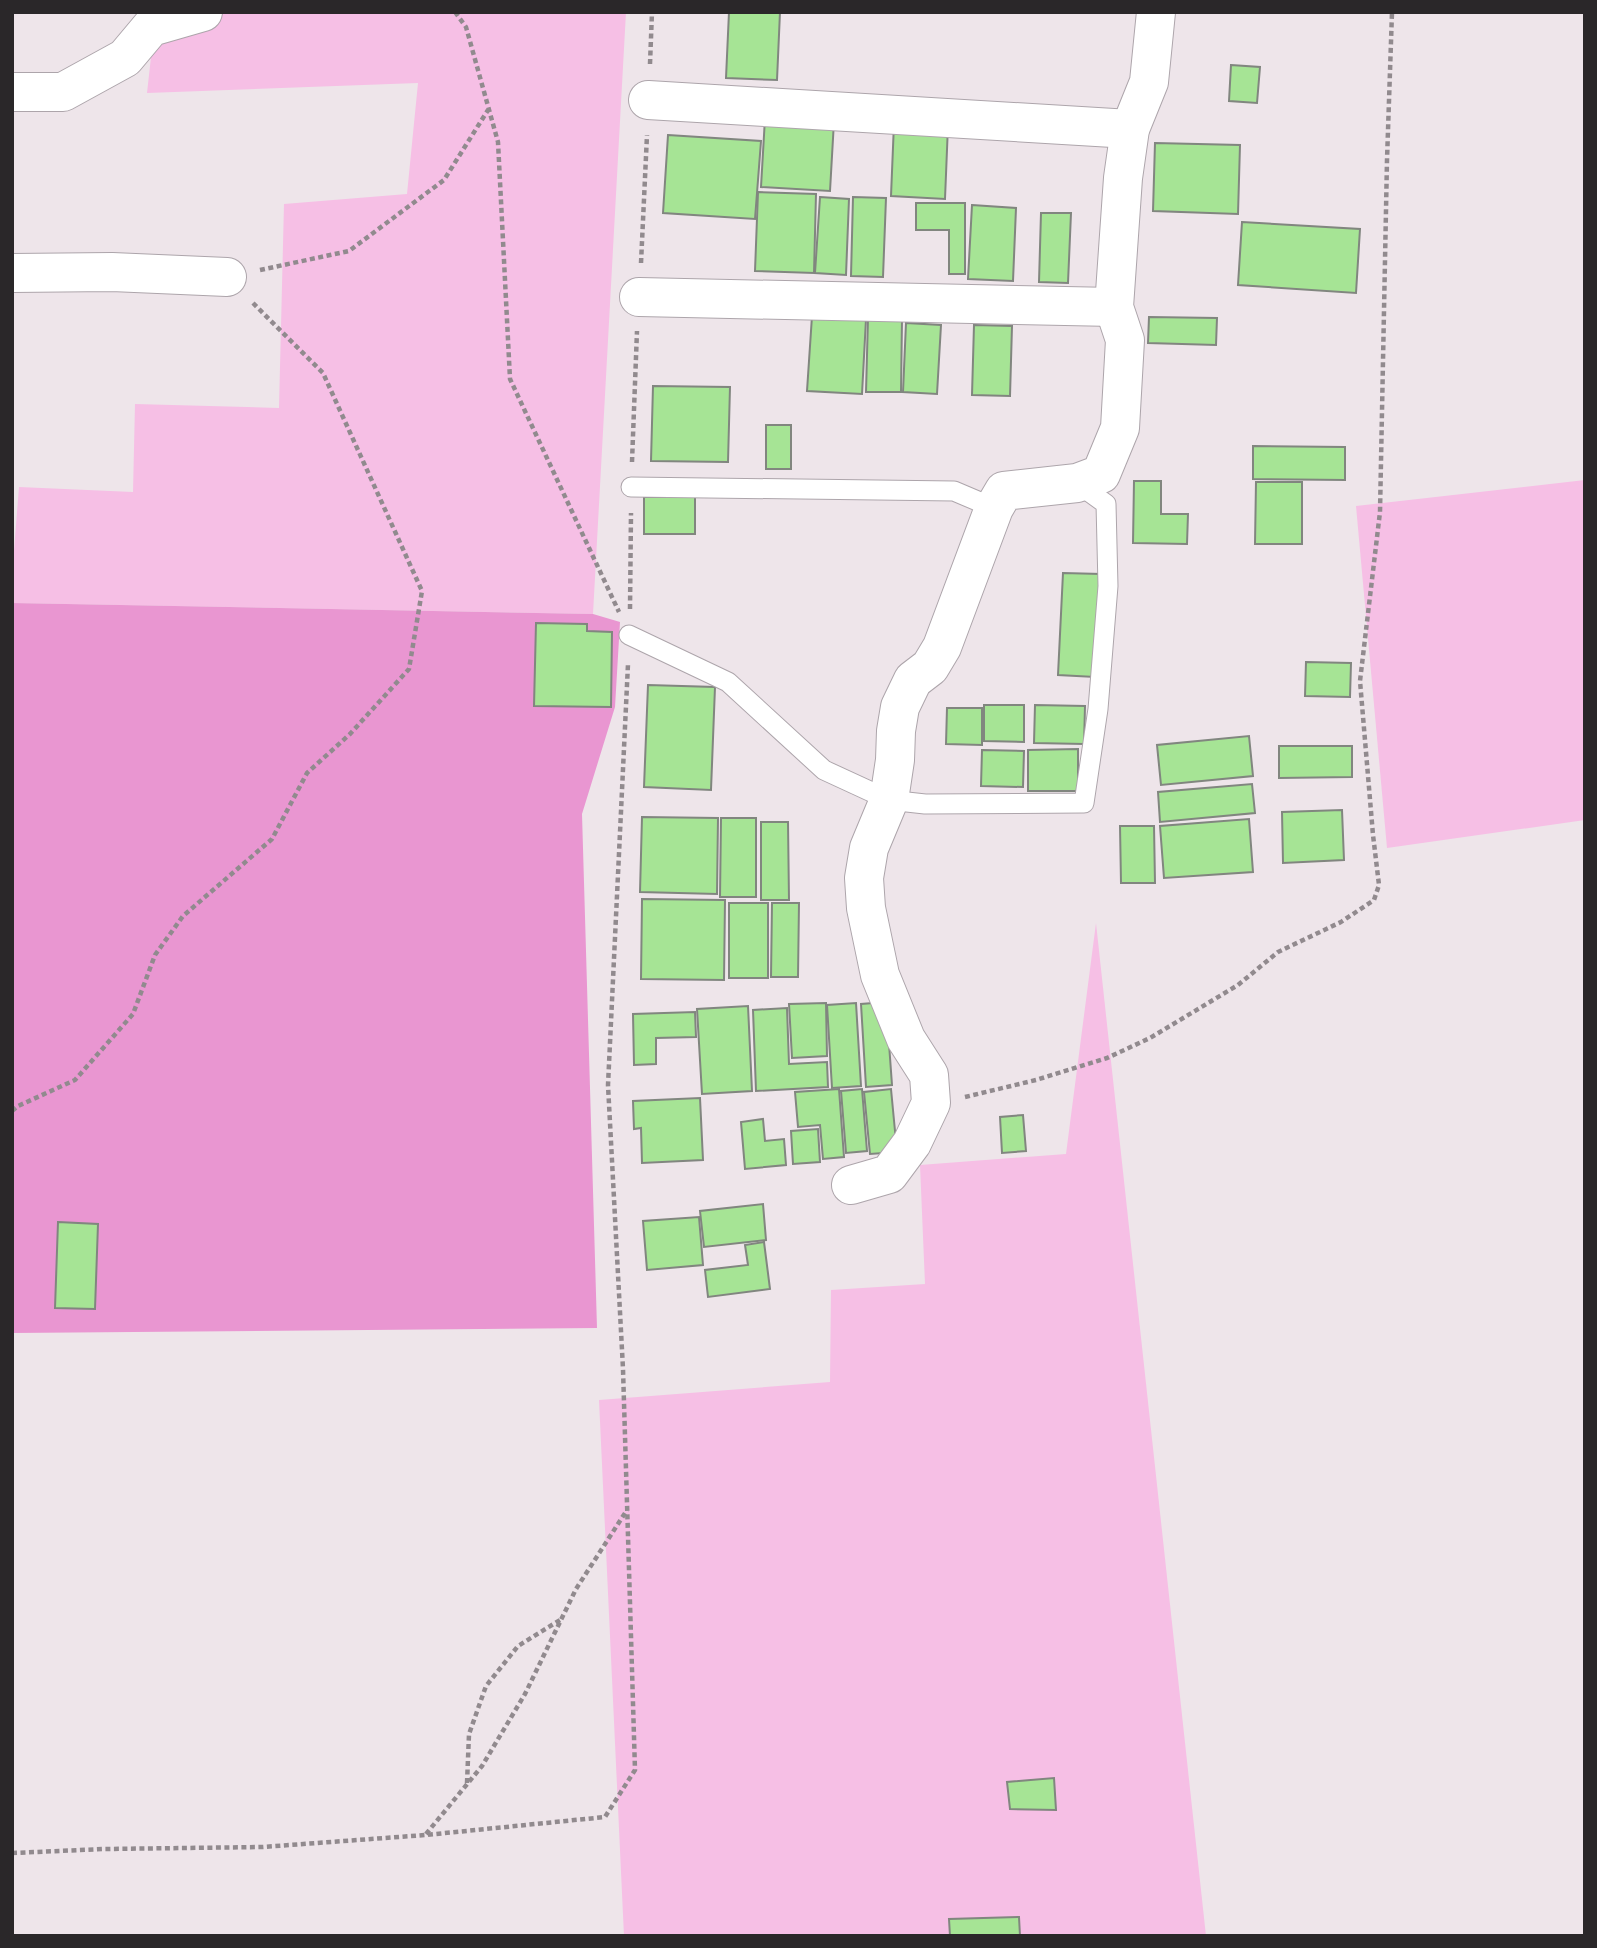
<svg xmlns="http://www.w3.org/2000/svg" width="1597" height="1948" viewBox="0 0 1597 1948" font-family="Signika,sans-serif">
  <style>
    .green { fill: #f6bfe5 }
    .forest { fill: #e996d1 }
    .building { fill: #a6e495; stroke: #81867f; stroke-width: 2 }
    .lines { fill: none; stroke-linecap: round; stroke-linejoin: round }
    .lane-casing { stroke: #ada5ab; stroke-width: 21 }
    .street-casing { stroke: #ada5ab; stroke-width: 40 }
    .path { stroke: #918a8e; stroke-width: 4.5; stroke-dasharray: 5 3.5; stroke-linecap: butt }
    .lane { stroke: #fff; stroke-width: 19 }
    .street { stroke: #fff; stroke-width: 38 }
  </style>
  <rect width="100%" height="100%" fill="#eee5ea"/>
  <!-- green -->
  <g class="green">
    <path d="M156,12H626L593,614L12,603V576L19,487L133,492L135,404L279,408L284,204L407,194L418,83L147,93Z"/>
    <path d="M1585,480V820L1387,848L1356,506Z"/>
    <path d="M1096,923L1206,1936H624L599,1400L830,1382L831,1290L925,1284L920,1165L1066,1154Z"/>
  </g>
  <!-- forest -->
  <path class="forest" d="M12,603L593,614L620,622L615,707L582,814L597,1328L12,1333Z"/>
  <!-- building -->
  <g class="building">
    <path d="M729,12H780L777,80L726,78Z"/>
    <path d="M1231,65L1260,67L1257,103L1229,101Z"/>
    <path d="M765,118L834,121L830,191L761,187Z"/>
    <path d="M894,123L948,125L945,199L891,196Z"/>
    <path d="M668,135L761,141L755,219L663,213Z"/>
    <path d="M1155,143L1240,145L1238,214L1153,211Z"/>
    <path d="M758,192L816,194L814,273L755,271Z"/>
    <path d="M820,197L849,199L846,275L815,273Z"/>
    <path d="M853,197L886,198L883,277L851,276Z"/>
    <path d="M916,203H965V274H949V230H916Z"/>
    <path d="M972,205L1016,208L1013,281L968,279Z"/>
    <path d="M1041,213H1071L1068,283L1039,282Z"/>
    <path d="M1242,222L1360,229L1356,293L1238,285Z"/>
    <path d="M812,316L866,319L862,394L807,391Z"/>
    <path d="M1149,317L1217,318L1216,345L1148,343Z"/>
    <path d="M868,318L902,319L901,392H866Z"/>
    <path d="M906,323L941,325L937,394L903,392Z"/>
    <path d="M974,325L1012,326L1010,396L972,395Z"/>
    <path d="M653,386L730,387L728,462L651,461Z"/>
    <rect x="766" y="425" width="25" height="44"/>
    <path d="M1253,446L1345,447V480L1253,479Z"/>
    <path d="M1134,481H1161V514H1188L1187,544L1133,543Z"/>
    <path d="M1256,482H1302V544H1255Z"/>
    <rect x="644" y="497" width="51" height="37"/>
    <path d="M1063,573L1101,574L1095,677L1058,675Z"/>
    <path d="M536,623L587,624V631L612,632L611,707L534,706Z"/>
    <path d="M1306,662L1351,663L1350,697L1305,696Z"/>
    <path d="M648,685L715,687L711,790L644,787Z"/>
    <path d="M984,705H1024V742L984,741Z"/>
    <path d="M1035,705L1085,706L1084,744L1034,743Z"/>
    <path d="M947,708H982V745L946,744Z"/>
    <path d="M1249,736L1253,776L1161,785L1157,745Z"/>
    <path d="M1279,746H1352V777L1279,778Z"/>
    <path d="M1078,749V791H1028V750Z"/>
    <path d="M982,750L1024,751L1023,787L981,786Z"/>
    <path d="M1252,784L1255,813L1160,822L1158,792Z"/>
    <path d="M1342,810L1344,860L1283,863L1282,812Z"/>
    <path d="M642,817L718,818L717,894L640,892Z"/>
    <path d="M721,818H756V897H720Z"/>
    <path d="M1249,819L1253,872L1164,878L1160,826Z"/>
    <path d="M761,822H788L789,900H761Z"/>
    <path d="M1120,826H1154L1155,883H1121Z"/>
    <path d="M642,899L725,900L724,980L641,979Z"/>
    <rect x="729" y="903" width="39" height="75"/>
    <path d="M772,903H799L798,977H771Z"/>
    <path d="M886,1002L892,1085L866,1087L861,1004Z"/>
    <path d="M826,1003L827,1056L792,1058L789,1004Z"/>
    <path d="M856,1003L861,1086L832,1088L827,1005Z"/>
    <path d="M748,1006L752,1091L702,1094L697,1009Z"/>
    <path d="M787,1008L789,1064L827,1062L828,1087L756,1091L753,1010Z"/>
    <path d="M695,1012L696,1037L656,1038V1064L634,1065L633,1014Z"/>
    <path d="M839,1089L844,1157L823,1159L820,1125L798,1127L795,1092Z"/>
    <path d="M862,1089L867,1151L846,1153L841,1091Z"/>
    <path d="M891,1089L897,1152L870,1154L864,1092Z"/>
    <path d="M700,1098L703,1160L642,1163L641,1128L634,1129L633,1101Z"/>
    <path d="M1023,1115L1026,1151L1002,1153L1000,1117Z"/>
    <path d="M763,1119L765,1141L784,1139L786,1165L745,1169L741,1122Z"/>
    <path d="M818,1129L820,1162L793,1164L791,1131Z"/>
    <path d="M763,1204L766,1240L704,1247L700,1211Z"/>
    <path d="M699,1217L703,1265L647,1270L643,1221Z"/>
    <path d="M58,1222L98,1224L95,1309L55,1308Z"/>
    <path d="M764,1242L770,1289L708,1297L705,1270L748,1265L745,1245Z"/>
    <path d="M1054,1778L1056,1810L1010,1809L1007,1782Z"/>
    <path d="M1019,1917L1020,1936H950L949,1919Z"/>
  </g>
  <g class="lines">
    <defs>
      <g id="lane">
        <path d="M631,487L954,491L994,508"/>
        <path d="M629,635L728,682L824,770L889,800L925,804L1084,803L1098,709L1108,586L1106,504L1077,483"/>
      </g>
      <g id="street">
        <path d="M12,92H63L125,58L151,27L203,12"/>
        <path d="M648,100L1130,129"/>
        <path d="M12,273L112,272L227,277"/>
        <path d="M639,297L1114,307"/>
        <path d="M851,1185L889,1174L912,1143L931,1103L929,1075L906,1039L880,975L866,908L864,878L869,848L889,800L895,760L896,731L900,707L913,680L930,667L942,647L994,508L1004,491L1077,483L1101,474L1120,428L1125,340L1114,307L1123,178L1130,129L1149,82L1156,12"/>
      </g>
    </defs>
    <!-- lane casing -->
    <use href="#lane" class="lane-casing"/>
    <!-- street casing -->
    <use href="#street" class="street-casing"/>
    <!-- path -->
    <g class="path">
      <path d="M455,12L466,27L498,142L510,379L619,612"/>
      <path d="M650,64L652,12"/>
      <path d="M641,263L647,135"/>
      <path d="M260,270L349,251L444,180L488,110"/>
      <path d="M632,462L637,331"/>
      <path d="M630,609L631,513"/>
      <path d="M965,1097L1036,1080L1107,1058L1150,1038L1238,985L1278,952L1341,922L1374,900L1379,885L1373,835L1360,681L1380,512L1387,160L1392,12"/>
      <path d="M12,1111L18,1106L75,1080L133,1014L155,955L183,916L272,839L307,773L350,734L409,669L422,591L323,373L252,302"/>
      <path d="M467,1783L469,1734L486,1686L518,1646L560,1620"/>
      <path d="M426,1834L482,1766L525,1694L576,1589L627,1510"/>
      <path d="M12,1853L104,1849L263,1847L426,1835L605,1817L635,1770L623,1369L608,1085L628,664"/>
    </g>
    <!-- lane -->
    <use href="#lane" class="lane"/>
    <!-- street -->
    <use href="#street" class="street"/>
  </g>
  <!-- border -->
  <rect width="1597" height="1948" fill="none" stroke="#2a2729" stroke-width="28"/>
</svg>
